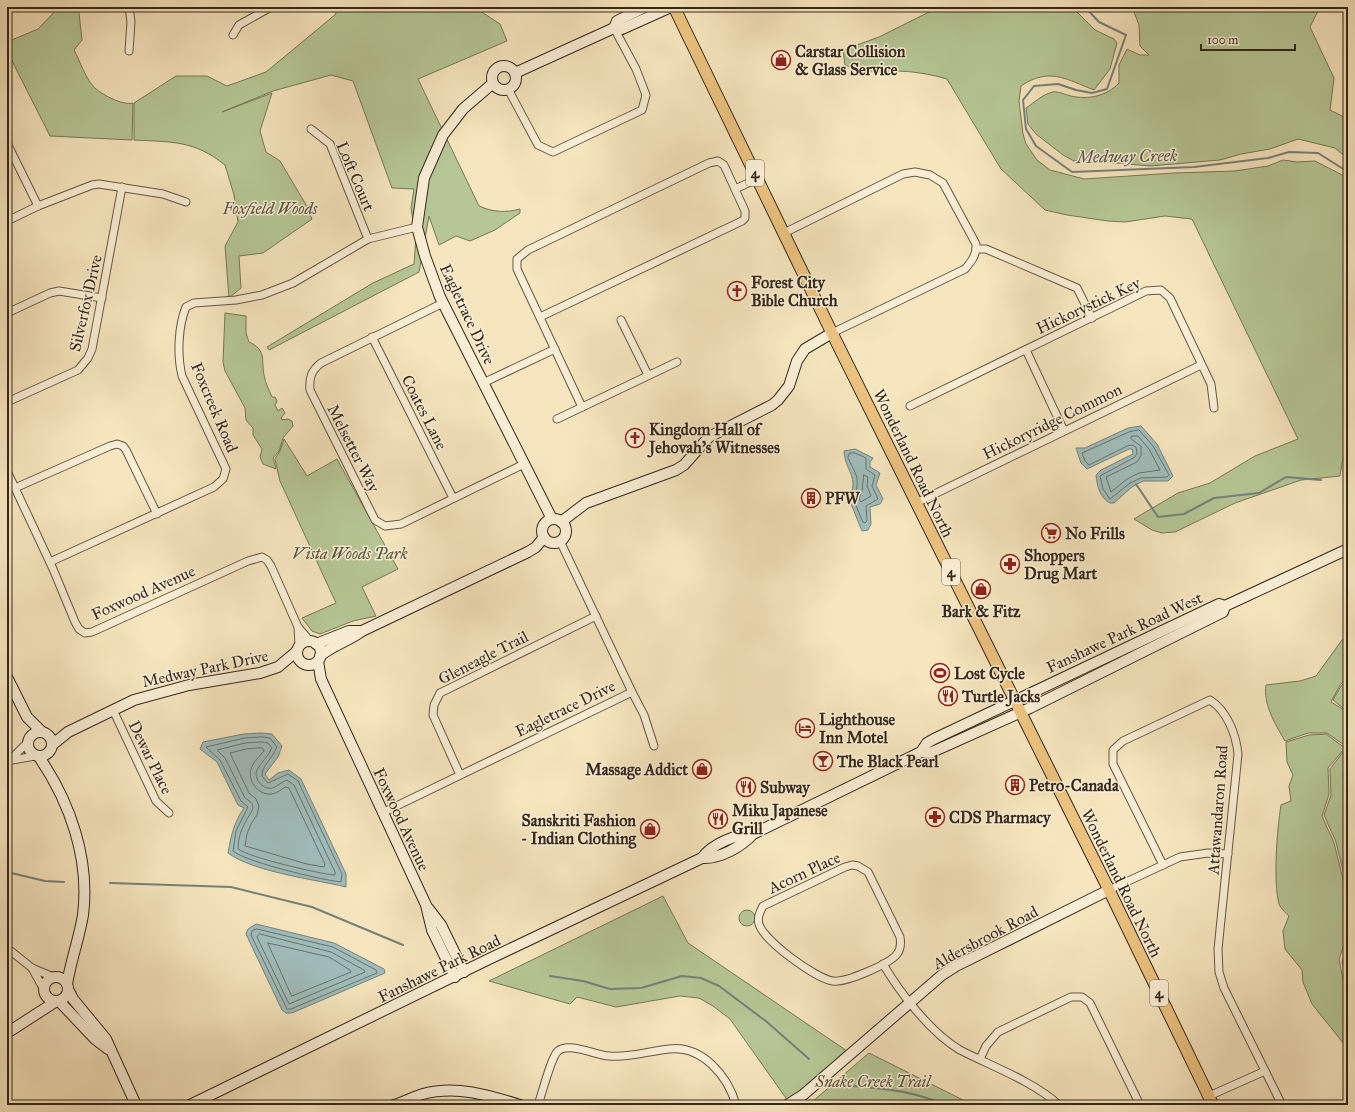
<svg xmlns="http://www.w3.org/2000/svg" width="1355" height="1112" viewBox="0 0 1355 1112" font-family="'IM FELL Great Primer',serif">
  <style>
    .green { fill: #b6c696; stroke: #767758 }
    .water { fill: #a0bdbb; stroke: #75817b }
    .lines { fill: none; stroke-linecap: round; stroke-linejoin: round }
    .shore { stroke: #6a726b; stroke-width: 1 }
    .stream { stroke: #75817b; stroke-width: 2 }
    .street-casing { stroke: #655744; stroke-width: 9 }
    .secondary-casing { stroke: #35281b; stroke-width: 12 }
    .primary-casing { stroke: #35281b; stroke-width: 13 }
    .street { stroke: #f9eed5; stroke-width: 7 }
    .secondary { stroke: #f9eed5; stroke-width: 10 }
    .primary { stroke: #ebc27f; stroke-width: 11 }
    .labels { text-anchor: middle; stroke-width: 3; stroke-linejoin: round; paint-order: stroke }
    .shield { fill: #f9eed5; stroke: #706353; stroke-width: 1 }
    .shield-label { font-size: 15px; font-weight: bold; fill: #35281b }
    .poi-label { font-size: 16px; font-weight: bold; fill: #35281b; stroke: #f9eed5; text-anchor: start }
    .street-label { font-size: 16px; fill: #35281b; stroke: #f9eed5 }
    .park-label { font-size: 16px; font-style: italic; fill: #55503a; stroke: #f9eed5 }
    .water-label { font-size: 17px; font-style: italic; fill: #55554b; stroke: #f9eed5 }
  </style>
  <rect width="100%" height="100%" fill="#f6e5be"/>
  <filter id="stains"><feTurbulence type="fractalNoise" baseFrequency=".005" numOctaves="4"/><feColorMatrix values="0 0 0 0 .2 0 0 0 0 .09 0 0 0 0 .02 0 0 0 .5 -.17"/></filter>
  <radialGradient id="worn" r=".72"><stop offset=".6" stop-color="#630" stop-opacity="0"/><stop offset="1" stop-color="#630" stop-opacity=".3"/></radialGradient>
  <!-- green -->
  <g class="green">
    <path d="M59,7H76L79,13L82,40L74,50C80,61 85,77 93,86C100,94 123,106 133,103L132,140L50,136L7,51V42L38,29Z"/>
    <path d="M334,7H469L477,9L500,24L507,41L418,79L479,206C492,212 506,213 520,209V213L495,230L470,241L456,236L439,245L429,216L419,272L269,350L267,347L373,283L414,264L416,238L411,208L414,189L392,188L353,81L331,75L273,91L222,112L272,93L260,131L266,152L280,161L305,203L312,219L263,253L239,256L241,288L229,298L225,246L238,222L234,195L225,165C194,140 171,142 134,140V103L176,76H207L227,86L266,72L336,14Z"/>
    <path d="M944,7H1072L1095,30L1114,39L1117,43L1110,69L1094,90C1066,79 1049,67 1021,86L1019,101L1023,134L1026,144L1037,160L1050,170L1084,179L1174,173L1235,171L1268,166L1283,160L1297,162L1315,161L1348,178V445H1345L1340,476L1301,480L1281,487L1235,503L1175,532L1162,533L1152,530L1134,519L1178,493L1210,483L1255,456L1298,439L1192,219L1165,216L1125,222L1108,221L1067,215L1045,210L1001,169L947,79C930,74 912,71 894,71C872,70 867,74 845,65L843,50L879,37L927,13Z"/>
    <path d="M1132,7H1320L1310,27L1334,78L1330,110L1348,119V159L1335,148L1298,139L1270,149L1241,154L1220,160L1150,166L1105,162L1074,161L1063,155L1036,134L1028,124L1026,108C1035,102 1043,94 1053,92C1058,91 1066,95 1071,96C1088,100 1107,96 1119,83V65L1127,49L1140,55H1149L1140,46L1139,25Z"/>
    <path d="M225,313L246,316V333L249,342C267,350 261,360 264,375C265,382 269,390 272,397H275L277,401L275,405L278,411L282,408L285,413L281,418L282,420L288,419L292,421L293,426L283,438L279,451L273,458L276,469L263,464L260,457L262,449L253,435V428L246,420L245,408L225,371L223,362Z"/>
    <path d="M284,439L307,476L337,459L398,569L362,587L376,616L353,621L320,634L312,631L302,618L336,603L280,481L275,459L280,451Z"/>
    <path d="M1348,635V676L1340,685L1331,702L1344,710L1348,715V755L1343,773L1345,798L1348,801V891L1336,842L1324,815L1331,795L1330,769L1347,747L1327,733H1308L1285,741C1275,724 1263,704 1266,685L1300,681L1316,676L1342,640Z"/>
    <path d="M1348,679V712L1333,700L1341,686Z"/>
    <path d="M1326,734L1345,748L1328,768L1329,794L1322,816L1334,843L1348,899V934L1339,959L1344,985L1348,992V1049L1312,1004L1303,982L1302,970L1285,949L1283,931L1289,916C1286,913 1281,909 1279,904C1273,881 1277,830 1281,805L1291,801L1289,786L1293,775L1287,762L1286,742L1309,735Z"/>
    <path d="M1348,758V798L1345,773Z"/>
    <path d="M663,896L688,943L847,1051L788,1101L730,1019L713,1006L699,998L680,996L616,1007L577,997L570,1004L489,981Z"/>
    <circle cx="747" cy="918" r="8"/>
    <path d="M869,1053L973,1105H815L812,1102Z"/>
    <path d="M442,1103L481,1105H427Z"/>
  </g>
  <!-- water -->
  <g class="water">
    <path d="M1141,426L1157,444L1173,476L1168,481H1143L1132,487L1114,503H1110C1100,498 1097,486 1096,475L1101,470L1133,454L1132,449H1129L1087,469L1081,463L1076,448H1085L1128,428Z"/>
    <path d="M855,449L873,458L870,462V467L880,473L876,485L883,499L880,504L870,507L871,524L868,530L862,531L849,499C860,477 845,471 844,451Z"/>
    <path d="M262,733L272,734L282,746L278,757L265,774L269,780L278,773L289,770L301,779L346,874V887C313,879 254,872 228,853C231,836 234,822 244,808L238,805L217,762L200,749L203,742L244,734Z"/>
    <path d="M256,924L334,943L384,969L385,973L292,1013H286L282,1010L246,934L248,929Z"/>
    <path d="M1348,942V986L1342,962Z"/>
  </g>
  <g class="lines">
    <!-- shore -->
    <g class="shore">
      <path d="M1139,430L1153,446L1169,475L1167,477L1141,478L1130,483L1110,499L1103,489L1100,476L1135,457L1137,453L1136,447L1132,445L1127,446L1089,465L1085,461L1082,453L1129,432Z"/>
      <path d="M1132,436H1138L1149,449L1160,470L1139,473L1127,479L1111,492L1106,477L1137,462L1141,456V446L1131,439Z"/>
      <path d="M850,453H855L866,458V469L875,475L872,486L878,499L866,506L867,521L865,523L863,522L853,499C861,479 857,477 848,458Z"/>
      <path d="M864,475L868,477L867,486L871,496L861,502L859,499L862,491Z"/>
      <path d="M262,737L270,738L277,747C274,756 261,767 262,776L268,783L288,774L298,781L342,874L341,882C322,880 246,862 233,851L236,831L248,807L241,801L220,760L206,747L245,738Z"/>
      <path d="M262,742L268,743L272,748C268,757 261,762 257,770C253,778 263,791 273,788C278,786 281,782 287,780L294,785L335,872V875C319,874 248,857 238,849C238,840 241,829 246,821C251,811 259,806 245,798L225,758L217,750L245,743Z"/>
      <path d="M262,748L264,751C260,756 253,762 251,769C247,781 259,796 272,794C277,793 281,790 285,787L289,788L325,864L324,867L307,864L245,846L247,834L251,824L257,815L259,806L256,799L249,793L230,753L246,749Z"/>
      <path d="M257,929L333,947L376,970L377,973L291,1009H287L251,935L252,931Z"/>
      <path d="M260,934L331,952L364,970L365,972L289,1004L257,937Z"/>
      <path d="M268,943L329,957L350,970L351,972L292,996Z"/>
    </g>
    <!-- stream -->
    <g class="stream">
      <path d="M1085,7L1099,22L1126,35L1107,89L1092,93L1076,90L1058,84L1034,86L1023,100L1026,129L1036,146L1072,172L1194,167L1268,158L1289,152L1318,153L1348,172"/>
      <path d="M1136,484L1158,517L1184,514L1214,498L1259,493L1286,477L1321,480"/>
      <path d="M7,872L45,881L64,882"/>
      <path d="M110,883L231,887L312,907L403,945"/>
      <path d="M550,976L583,981L610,989L641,988L682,976L701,978L719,986L767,1022L809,1059"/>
      <path d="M854,1086C888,1089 913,1091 945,1105"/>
    </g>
    <defs>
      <g id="street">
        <path d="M233,35L239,25L271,7"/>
        <path d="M129,51L131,22L129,7"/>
        <path d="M508,89L538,145L553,152L642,110L646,95L636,69L614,28"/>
        <path d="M311,129L330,144L368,239"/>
        <path d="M7,143L38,206"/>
        <path d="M735,189L757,179"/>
        <path d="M7,221L38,206L92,185L99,184L163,194L186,202"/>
        <path d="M784,233L903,174L915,172L930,175L943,183L976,244C977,255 971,262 965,269L832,333"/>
        <path d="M976,249H986L1077,288L1092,318"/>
        <path d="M443,303L321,363C311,371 309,378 310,390L375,520L385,526L401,524L524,464"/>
        <path d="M7,313L50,293L59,291L102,298"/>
        <path d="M540,317L742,221L745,218V211L724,165L718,161L709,163L528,250L517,259V269L582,407"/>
        <path d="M621,320L648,375"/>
        <path d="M372,337L453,498"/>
        <path d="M1026,350L1064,431"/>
        <path d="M483,383L555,349"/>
        <path d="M7,402L78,370L88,358L92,349L100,306L122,187"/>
        <path d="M910,406L1146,291L1161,290L1170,298L1211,384L1214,408"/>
        <path d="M557,419L677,362"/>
        <path d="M7,471L53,569L75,622L79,629L85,633L92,632L248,561L262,557L267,560L271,566L298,627L310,641"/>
        <path d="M15,488L110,446L117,444L123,446L126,450L157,514"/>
        <path d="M916,503L1201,365"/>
        <path d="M50,562L214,487L223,479L226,469L182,376C177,355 178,327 186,307L194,303L236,300L262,295L293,283L368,239L417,227"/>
        <path d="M298,627L299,646"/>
        <path d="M632,692L644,715L654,746"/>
        <path d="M113,710L156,801L169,813"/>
        <path d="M11,759L27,743"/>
        <path d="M7,761L35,756"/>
        <path d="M460,775L433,715L434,705L440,693L596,616"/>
        <path d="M382,813L632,692L560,541"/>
        <path d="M852,865L858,866L868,872L900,937C901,943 901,949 897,954C890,964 845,983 833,981C816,979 763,940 759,924C757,917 760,912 763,906L845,867Z"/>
        <path d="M1163,865L1113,764V750L1123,741L1210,700C1227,711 1236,734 1238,754L1218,949L1219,972L1224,988L1282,1105"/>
        <path d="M1109,890L1180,857L1208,853L1228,854"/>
        <path d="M7,948L32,968L53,977"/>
        <path d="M883,964C900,993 931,1033 960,1050C991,1066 1033,1081 1059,1105"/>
        <path d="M32,968L43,988"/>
        <path d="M980,1059L986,1046L998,1032L1071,997H1082L1090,1003L1140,1105"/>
        <path d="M1209,1096L1265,1071"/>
        <path d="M538,1105C542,1094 551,1057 558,1051C569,1042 595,1055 609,1056C629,1058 649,1051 669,1049C702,1045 728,1076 736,1105"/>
      </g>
      <g id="secondary">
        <path d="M614,28L617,21L645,7"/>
        <circle cx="504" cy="78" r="12"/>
        <path d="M515,73L614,28L622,29L671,7"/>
        <path d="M492,84L463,109L443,135L424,178L417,227L425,256L440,297L552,519"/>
        <circle cx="554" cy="531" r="12"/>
        <path d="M561,522L586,503L676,470L684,465L709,437L772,405L778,400L789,386L797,361L805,349L832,333"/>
        <circle cx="309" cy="653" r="12"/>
        <path d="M316,644L349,631H362"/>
        <path d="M320,656C333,645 349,641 362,631L528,552L536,547L544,537"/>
        <path d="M318,661L321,679L426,905L432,930L455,977"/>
        <path d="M7,677L27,717L42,732"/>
        <circle cx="40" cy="744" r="12"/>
        <path d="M52,745L68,732L134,700L189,685L260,673L278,667L297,651"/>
        <path d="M921,752L930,753L1030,708L1213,617L1223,612L1225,606L1348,549"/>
        <path d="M39,757C70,802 90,859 83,915C79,939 71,960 67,984"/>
        <path d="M702,858C712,844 736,834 753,834"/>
        <path d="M428,908L441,925L464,972"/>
        <circle cx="56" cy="989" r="12"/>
        <path d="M68,989L73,999L106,1039L136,1105"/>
        <path d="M59,1001L95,1039L108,1049"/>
        <path d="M7,1033L55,1002"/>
        <path d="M190,1105L489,959L702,858C720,859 741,847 753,834L921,752L927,743L934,739L1219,604L1225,606"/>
        <path d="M394,1105C404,1102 413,1097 423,1094C456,1085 488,1095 520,1105"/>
        <path d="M787,1105L803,1095L942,975L956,966L1109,890"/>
      </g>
      <path id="primary" d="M674,7L832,333L1109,890L1213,1105"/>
    </defs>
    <!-- street casing -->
    <use href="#street" class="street-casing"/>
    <!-- secondary casing -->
    <use href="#secondary" class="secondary-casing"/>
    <!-- primary casing -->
    <use href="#primary" class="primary-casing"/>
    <!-- street -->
    <use href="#street" class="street"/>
    <!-- secondary -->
    <use href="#secondary" class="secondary"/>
    <!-- primary -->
    <use href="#primary" class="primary"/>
  </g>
  <!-- icons -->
  <defs>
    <symbol id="shop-ring" viewBox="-11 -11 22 22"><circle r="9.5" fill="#f9eed5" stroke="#8f2418" stroke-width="1.5"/><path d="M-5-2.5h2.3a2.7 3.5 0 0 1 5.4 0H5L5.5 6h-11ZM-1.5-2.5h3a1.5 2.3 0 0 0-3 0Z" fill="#8f2418"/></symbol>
    <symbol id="church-ring" viewBox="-11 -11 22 22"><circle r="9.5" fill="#f9eed5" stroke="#8f2418" stroke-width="1.5"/><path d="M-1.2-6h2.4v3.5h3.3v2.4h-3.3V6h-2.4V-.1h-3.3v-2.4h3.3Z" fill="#8f2418"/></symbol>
    <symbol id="building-ring" viewBox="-11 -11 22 22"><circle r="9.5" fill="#f9eed5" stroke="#8f2418" stroke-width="1.5"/><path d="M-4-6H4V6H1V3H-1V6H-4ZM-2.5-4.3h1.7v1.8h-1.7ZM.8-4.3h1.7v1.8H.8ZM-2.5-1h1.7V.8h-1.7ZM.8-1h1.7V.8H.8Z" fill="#8f2418"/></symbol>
    <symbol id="supermarket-ring" viewBox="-11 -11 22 22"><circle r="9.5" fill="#f9eed5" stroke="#8f2418" stroke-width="1.5"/><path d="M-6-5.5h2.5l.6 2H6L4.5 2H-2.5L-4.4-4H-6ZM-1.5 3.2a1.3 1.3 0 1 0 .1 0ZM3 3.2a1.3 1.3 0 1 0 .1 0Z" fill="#8f2418"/></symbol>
    <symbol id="pharmacy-ring" viewBox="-11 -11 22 22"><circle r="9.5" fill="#f9eed5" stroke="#8f2418" stroke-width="1.5"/><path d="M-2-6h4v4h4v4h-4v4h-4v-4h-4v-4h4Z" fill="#8f2418"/></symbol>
    <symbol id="stadium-ring" viewBox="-11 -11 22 22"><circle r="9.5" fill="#f9eed5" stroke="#8f2418" stroke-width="1.5"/><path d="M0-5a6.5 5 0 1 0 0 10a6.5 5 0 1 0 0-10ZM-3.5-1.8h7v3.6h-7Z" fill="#8f2418"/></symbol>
    <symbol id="restaurant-ring" viewBox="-11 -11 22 22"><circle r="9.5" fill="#f9eed5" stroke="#8f2418" stroke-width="1.5"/><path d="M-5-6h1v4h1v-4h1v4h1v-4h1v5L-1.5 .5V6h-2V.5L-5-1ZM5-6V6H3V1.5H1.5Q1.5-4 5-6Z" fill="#8f2418"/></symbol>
    <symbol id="hotel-ring" viewBox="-11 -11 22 22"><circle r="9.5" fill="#f9eed5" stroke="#8f2418" stroke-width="1.5"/><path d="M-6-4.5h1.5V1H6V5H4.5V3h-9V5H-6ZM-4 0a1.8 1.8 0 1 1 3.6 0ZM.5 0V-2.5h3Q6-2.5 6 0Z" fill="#8f2418"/></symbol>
    <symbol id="bar-ring" viewBox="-11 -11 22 22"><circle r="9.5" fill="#f9eed5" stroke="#8f2418" stroke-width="1.5"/><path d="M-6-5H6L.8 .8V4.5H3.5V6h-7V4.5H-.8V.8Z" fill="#8f2418"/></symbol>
  </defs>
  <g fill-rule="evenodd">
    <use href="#shop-ring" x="770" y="49" width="22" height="22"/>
    <use href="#church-ring" x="726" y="280" width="22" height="22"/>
    <use href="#church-ring" x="624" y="427" width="22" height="22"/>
    <use href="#building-ring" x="800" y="487" width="22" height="22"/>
    <use href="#supermarket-ring" x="1040" y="522" width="22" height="22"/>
    <use href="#pharmacy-ring" x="999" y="553" width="22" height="22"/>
    <use href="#shop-ring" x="970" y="578" width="22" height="22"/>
    <use href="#stadium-ring" x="929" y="662" width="22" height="22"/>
    <use href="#restaurant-ring" x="937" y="685" width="22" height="22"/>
    <use href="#hotel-ring" x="794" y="717" width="22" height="22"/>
    <use href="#bar-ring" x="812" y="750" width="22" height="22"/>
    <use href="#shop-ring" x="691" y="758" width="22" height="22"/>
    <use href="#building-ring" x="1004" y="774" width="22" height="22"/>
    <use href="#restaurant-ring" x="735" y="776" width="22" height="22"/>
    <use href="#pharmacy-ring" x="924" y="806" width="22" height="22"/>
    <use href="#restaurant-ring" x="707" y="808" width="22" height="22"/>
    <use href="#shop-ring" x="639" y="818" width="22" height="22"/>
  </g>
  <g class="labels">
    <!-- shield labels -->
    <g class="shield">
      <rect x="746" y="160" width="18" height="26" rx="3"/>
      <rect x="942" y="559" width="18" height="26" rx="3"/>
      <rect x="1150" y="980" width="18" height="26" rx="3"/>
    </g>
    <g class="shield-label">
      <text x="755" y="178">4</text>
      <text x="951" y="577">4</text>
      <text x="1159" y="998">4</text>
    </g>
    <!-- poi labels -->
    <g class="poi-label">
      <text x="795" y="57">Carstar Collision<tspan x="795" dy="18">&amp; Glass Service</tspan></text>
      <text x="751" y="288">Forest City<tspan x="751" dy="18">Bible Church</tspan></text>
      <text x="649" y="435">Kingdom Hall of<tspan x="649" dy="18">Jehovah's Witnesses</tspan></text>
      <text x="825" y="504">PFW</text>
      <text x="1065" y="539">No Frills</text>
      <text x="1024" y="561">Shoppers<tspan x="1024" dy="18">Drug Mart</tspan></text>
      <text x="981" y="617" text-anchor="middle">Bark &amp; Fitz</text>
      <text x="954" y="679">Lost Cycle</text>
      <text x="962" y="702">Turtle Jacks</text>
      <text x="819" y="725">Lighthouse<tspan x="819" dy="18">Inn Motel</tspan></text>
      <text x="837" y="767">The Black Pearl</text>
      <text x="688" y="775" text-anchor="end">Massage Addict</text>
      <text x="1029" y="791">Petro-Canada</text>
      <text x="760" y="793">Subway</text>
      <text x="732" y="816">Miku Japanese<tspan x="732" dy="18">Grill</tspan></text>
      <text x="949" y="823">CDS Pharmacy</text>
      <text x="636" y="826" text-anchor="end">Sanskriti Fashion<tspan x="636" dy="18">- Indian Clothing</tspan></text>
    </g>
    <!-- street labels -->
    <g class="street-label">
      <text transform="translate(356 176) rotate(67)" y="6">Loft Court</text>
      <text transform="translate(85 303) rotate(-77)" y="6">Silverfox Drive</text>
      <text transform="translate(1088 305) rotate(-25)" y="6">Hickorystick Key</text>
      <text transform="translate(468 314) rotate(65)" y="6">Eagletrace Drive</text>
      <text transform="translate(215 407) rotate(67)" y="6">Foxcreek Road</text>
      <text transform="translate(425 412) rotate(63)" y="6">Coates Lane</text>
      <text transform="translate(1052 421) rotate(-26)" y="6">Hickoryridge Common</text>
      <text transform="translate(354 448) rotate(63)" y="6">Melsetter Way</text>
      <text transform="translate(914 463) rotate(64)" y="6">Wonderland Road North</text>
      <text transform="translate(143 592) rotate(-24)" y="6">Foxwood Avenue</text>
      <text transform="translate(1124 632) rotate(-25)" y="6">Fanshawe Park Road West</text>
      <text transform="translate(483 657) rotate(-27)" y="6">Gleneagle Trail</text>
      <text transform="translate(205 668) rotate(-12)" y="6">Medway Park Drive</text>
      <text transform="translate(565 708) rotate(-26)" y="6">Eagletrace Drive</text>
      <text transform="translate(151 757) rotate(64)" y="6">Dewar Place</text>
      <text transform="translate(1217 810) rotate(-86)" y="6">Attawandaron Road</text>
      <text transform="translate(402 819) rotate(65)" y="6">Foxwood Avenue</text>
      <text transform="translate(804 872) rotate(-25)" y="6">Acorn Place</text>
      <text transform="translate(1122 883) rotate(64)" y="6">Wonderland Road North</text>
      <text transform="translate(985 937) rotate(-28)" y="6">Aldersbrook Road</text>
      <text transform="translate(439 968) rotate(-26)" y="6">Fanshawe Park Road</text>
    </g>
    <!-- park labels -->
    <g class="park-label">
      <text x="270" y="214">Foxfield Woods</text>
      <text x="350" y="559">Vista Woods Park</text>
      <text x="873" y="1087">Snake Creek Trail</text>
    </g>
    <!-- water labels -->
    <g class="water-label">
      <text transform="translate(1127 156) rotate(-1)" y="6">Medway Creek</text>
    </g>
  </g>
  <!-- margin -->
  <rect width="1355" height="1112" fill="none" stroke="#f6e5be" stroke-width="24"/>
  <rect x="8" y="8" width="1339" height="1096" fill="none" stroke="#35281b" stroke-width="2"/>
  <rect x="12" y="12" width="1331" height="1088" fill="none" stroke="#35281b"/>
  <!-- scale -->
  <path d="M1201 44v6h94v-6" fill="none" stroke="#35281b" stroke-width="2"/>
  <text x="1207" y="44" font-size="12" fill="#35281b" stroke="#f9eed5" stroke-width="3" paint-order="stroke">100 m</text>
  <rect width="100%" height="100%" filter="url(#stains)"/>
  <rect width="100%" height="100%" fill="url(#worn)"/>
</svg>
